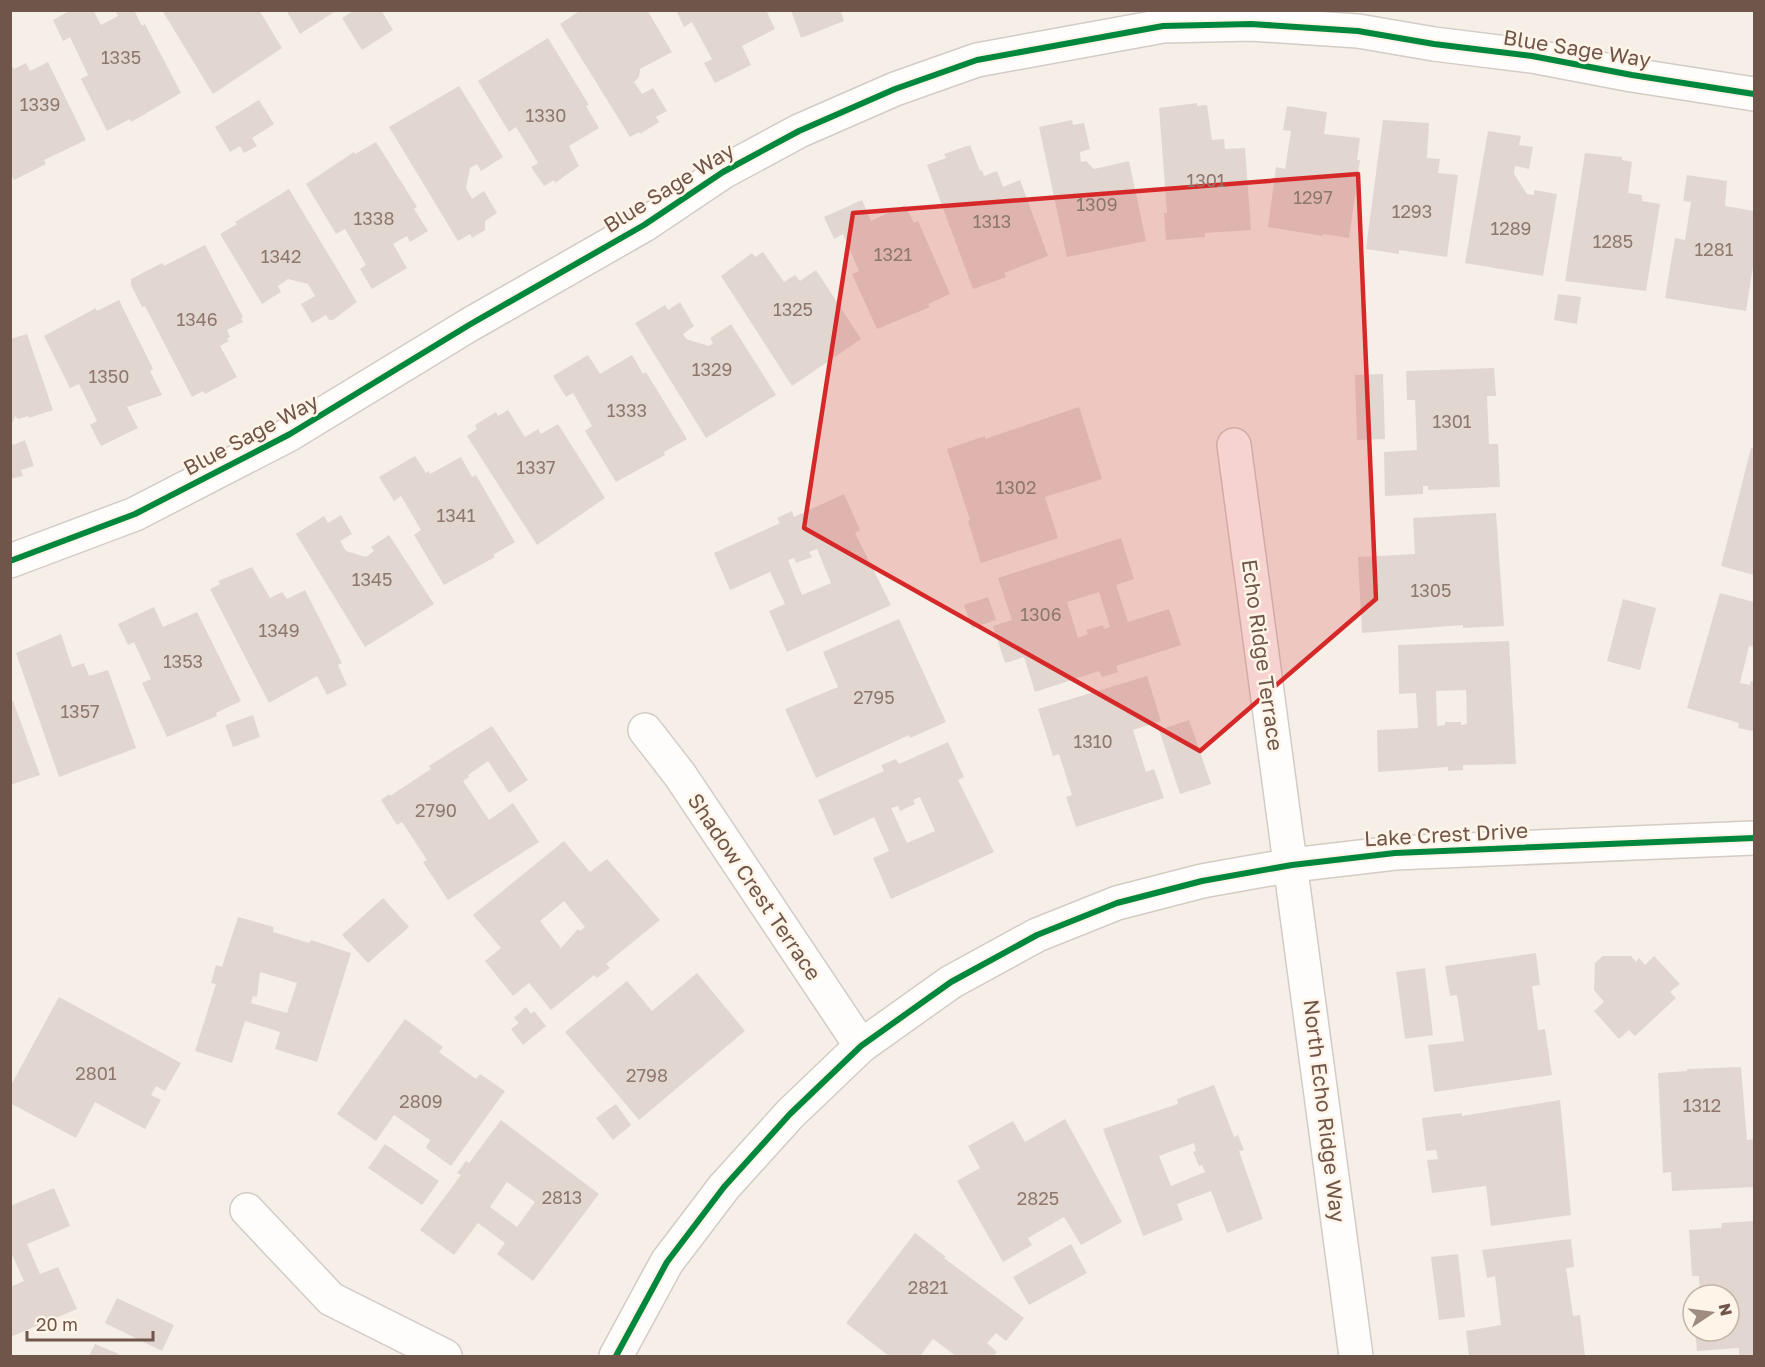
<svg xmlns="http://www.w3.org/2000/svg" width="1765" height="1367" viewBox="0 0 1765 1367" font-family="'Golos Text',sans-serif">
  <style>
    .building { fill: #e1d7d0; fill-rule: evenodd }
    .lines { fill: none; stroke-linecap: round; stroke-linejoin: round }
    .minor-casing { stroke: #d3ccc6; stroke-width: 36 }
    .secondary-casing { stroke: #d4ccc4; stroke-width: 36 }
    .minor { stroke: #fefdfc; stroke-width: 33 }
    .secondary { stroke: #fefdfc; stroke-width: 33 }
    .cycleway-casing { stroke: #fef4e7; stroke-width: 10 }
    .cycleway { stroke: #00873e; stroke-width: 6 }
    .marked { fill: #d62828; fill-opacity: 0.2; stroke: #d62828; stroke-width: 4.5; stroke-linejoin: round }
    .labels { text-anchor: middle; stroke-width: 5; stroke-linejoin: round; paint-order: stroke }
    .number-label { font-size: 18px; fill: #8e786e }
    .street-label { font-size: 21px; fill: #70564a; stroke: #fef4e7 }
  </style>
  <rect width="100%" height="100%" fill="#f5efe8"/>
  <!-- building -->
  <g class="building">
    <path d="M71,10H93L101,25L118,16L115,10H134L142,26L145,24L181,93L131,122L130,119L107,131L81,79L88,75L70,37L63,41L53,20Z"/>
    <path d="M162,10H259L282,48L213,94Z"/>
    <path d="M286,10H337L300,34Z"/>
    <path d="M355,10H381L393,30L362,50L342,18Z"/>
    <path d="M581,10H647L672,52L640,69L639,77L634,82L642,94L653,88L667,111L656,117L659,122L640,134L639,132L630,137L560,24Z"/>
    <path d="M676,10H766L775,29L742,46L751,65L715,83L704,63L712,59L692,22L684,27Z"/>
    <path d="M791,10H840L844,21L801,38Z"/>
    <path d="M548,38L589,105L586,106L599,128L569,146L579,166L555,183L554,180L544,186L531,167L538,163L516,127L509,132L478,81Z"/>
    <path d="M48,62L86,140L44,160L46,164L14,180L10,173V63L14,69L26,63L30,71Z"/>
    <path d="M459,86L503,157L481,171L477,164L470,168L466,188L472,199L484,191L497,213L485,221V230L472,238L470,234L458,241L389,127Z"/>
    <path d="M259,100L274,124L252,138L257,146L244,153L240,146L230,152L215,127Z"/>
    <path d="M1197,103V106L1207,105L1212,140L1224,139L1225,149L1245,148L1251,230L1205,233V237L1166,240L1164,213H1167L1159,108Z"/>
    <path d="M1287,106L1327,112L1324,134L1360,138L1357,160H1360L1349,238L1323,234V236L1268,227L1276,167L1285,169L1291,131L1283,130Z"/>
    <path d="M1072,120L1073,125L1084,123L1090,149L1080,152L1081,162L1086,161L1094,169L1129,161L1146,241L1067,257L1039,127Z"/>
    <path d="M1383,120L1429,123L1427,158L1440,159L1438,173L1458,175L1447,257L1399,250V254L1366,249Z"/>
    <path d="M1488,131L1521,136L1519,145L1533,147L1529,169L1515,166L1514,174L1527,194L1534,195V190L1557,194L1543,276L1465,263Z"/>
    <path d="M376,142L417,207L414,209L428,231L410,242L407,236L393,244L407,268L372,289L360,269L366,265L345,229L336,234L306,184L354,152L355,154Z"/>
    <path d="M970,145L980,171L982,170L984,176L997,171L1003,187L1020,180L1048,256L1004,273L1006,277L973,289L927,165L946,158L944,154Z"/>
    <path d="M1585,153L1622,157V160L1632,162L1628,193L1642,195V201L1660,204L1646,291L1565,281Z"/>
    <path d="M1687,175L1727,181L1725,206L1754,211V260L1746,311L1665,298L1675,238L1685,240L1691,202L1683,201Z"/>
    <path d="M289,189L357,302L333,320H329L326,315L312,323L301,304L315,296L308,284L288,279L278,286L281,292L262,304L220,234L237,224L235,222Z"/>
    <path d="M862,200L871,221L905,205L914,223L918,221L950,294L928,304L930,307L877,329L852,274L859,271L843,234L834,239L824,217Z"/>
    <path d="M205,245L243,317L241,318L243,322L227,330L230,337L227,339L229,341L220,346L237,377L205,394L203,391L192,397L145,306L142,307L131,285V279L162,263L164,266Z"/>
    <path d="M763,252L784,282L795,275L800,281L816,270L861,339L792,386L721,276L752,253L755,257Z"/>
    <path d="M1558,294L1581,297L1577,324L1554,320Z"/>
    <path d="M119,300L153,369L150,371L162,395L127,407L138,428L101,446L90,425L97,421L79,384L70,388L44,336L96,308L97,311Z"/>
    <path d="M680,302L694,326L683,334L686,339L709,346L713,343L710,338L731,324L776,395L706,438L635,323L665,305L668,310Z"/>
    <path d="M27,334L53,410L29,418L28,416L18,419L15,416L10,429V339Z"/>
    <path d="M588,355L600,374L632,355L643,374L646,372L687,439L664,452L665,455L616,482L585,431L592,426L573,393L566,397L553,376Z"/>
    <path d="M1494,368L1496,396H1487L1489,444H1498L1500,487L1428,490V486H1423V494L1385,496L1384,452L1417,450L1415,400H1407L1406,371Z"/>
    <path d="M1383,374L1385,439L1357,440L1355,375Z"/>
    <path d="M1079,407L1102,479L1045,497L1058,538L981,563L968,521L970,520L947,449L985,436V439Z"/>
    <path d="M508,410L525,437L538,429L541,434L558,424L605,498L537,545L467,436L477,429L475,425L496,412L498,416Z"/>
    <path d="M10,440L13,445L25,440L34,466L21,470L23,476L10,479Z"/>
    <path d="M1751,448L1754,449V575L1721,566Z"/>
    <path d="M415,456L426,473L429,471L430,474L461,457L472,477L476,475L515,542L493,555L495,557L444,585L414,535L421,530L401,496L394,501L379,477Z"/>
    <path d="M844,494L860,530L855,533L891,605L787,652L769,611L785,604L770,572L730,590L714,553L780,523L777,518L792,511L794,517ZM817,549L831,583L802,595L788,560L794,558L796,563L812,557L809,552Z"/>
    <path d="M1496,513L1504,626L1463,628V625L1362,633L1358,557L1415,554L1413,518Z"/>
    <path d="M341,515L352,534L340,541L346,551L366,557L374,551L371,547L389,535L434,604L365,647L296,534L324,516L328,523Z"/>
    <path d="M1121,538L1134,579L1116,585L1128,622L1169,609L1181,645L1116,666L1118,672L1102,677L1099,671L1035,692L1024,657L1005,663L993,626L1012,620L998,578ZM1099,592L1110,627L1104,629L1103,625L1086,630L1088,634L1078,638L1067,602Z"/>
    <path d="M252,567L270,598L282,592L287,599L305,590L342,663L338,665L347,685L327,695L317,676L269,703L210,589L220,584L218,581Z"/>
    <path d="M1720,593L1754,602V647L1749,646L1740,683L1750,685L1751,681L1754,682L1753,731L1738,728L1739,723L1687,708Z"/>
    <path d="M988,597L996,620L972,628L964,605Z"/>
    <path d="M1623,599L1656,608L1640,670L1607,661Z"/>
    <path d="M154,607L163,627L197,612L241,701L216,713L217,716L167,737L142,683L151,679L134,642L128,645L118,624Z"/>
    <path d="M899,619L946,722L910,738L909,735L816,778L785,709L838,687L823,652Z"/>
    <path d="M61,634L72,667L84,663L89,676L108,670L136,748L59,777L16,653Z"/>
    <path d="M1509,641L1516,764L1463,765V770L1448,771V767L1378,772L1377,730L1418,728L1416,693L1399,694L1398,645ZM1466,690L1467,724L1461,725V722H1445V725L1437,726L1436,691Z"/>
    <path d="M1147,676L1161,721L1133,730L1146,772L1154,769L1164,798L1076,827L1066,797L1072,795L1059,754L1053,756L1038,709Z"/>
    <path d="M13,701L40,775L10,785V702Z"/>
    <path d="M253,715L260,737L233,747L225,725Z"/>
    <path d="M1189,720L1211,784L1180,794L1159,730Z"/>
    <path d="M492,726L528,780L509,793L488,761L468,775L469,777L463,781L489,820L513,803L539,842L448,900L423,862L427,860L402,822L397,825L381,800L389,794L390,796L431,769L429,766Z"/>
    <path d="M948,742L964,777L958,780L994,852L891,899L873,858L889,851L874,817L834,836L818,800L884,771L881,765L896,759L899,764ZM920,797L935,831L907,843L891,808L898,806L900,811L915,804L913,800Z"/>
    <path d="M564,841L590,872L607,859L660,920L606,964L610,968L597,978L594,975L551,1010L529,983L513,996L485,961L501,948L473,915ZM564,901L585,927L580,931L578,929L561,948L540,921Z"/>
    <path d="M383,898L409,927L368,963L342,935Z"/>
    <path d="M238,917L274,927L273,932L309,943L311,940L351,953L317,1062L275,1049L280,1032L245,1021L232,1063L195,1051L216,984L211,983L216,965L222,967ZM260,972L297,983L287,1013L251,1003L253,996L257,997Z"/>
    <path d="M1536,953L1540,985L1532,986L1538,1030L1545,1029L1552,1075L1434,1092L1428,1045L1464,1041L1457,995L1450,996L1445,966Z"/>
    <path d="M1603,956H1631L1636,962L1639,958L1645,965L1654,956L1680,984L1670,992L1676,998L1635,1036L1629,1030L1619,1039L1594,1011L1604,1002L1594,990L1595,963Z"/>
    <path d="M1425,968L1433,1035L1405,1039L1396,972Z"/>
    <path d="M697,973L745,1031L639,1120L565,1032L627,981L652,1011Z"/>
    <path d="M59,997L181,1063L165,1091L156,1086L151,1095L161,1100L145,1129L95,1102L76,1138L10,1103V1087Z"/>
    <path d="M526,1007L531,1014L534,1011L546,1026L523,1045L511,1029L519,1023L514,1018Z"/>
    <path d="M405,1019L443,1047L439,1052L476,1079L480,1074L505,1091L451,1166L426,1148L430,1140L394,1115L376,1141L337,1114Z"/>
    <path d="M1741,1067L1747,1140L1754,1139V1187L1672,1191L1671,1172L1663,1173L1658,1073L1687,1071V1069Z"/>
    <path d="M1214,1085L1234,1137L1238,1135L1244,1150L1239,1151L1263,1219L1227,1233L1211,1191L1177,1204L1183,1220L1143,1236L1103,1129L1178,1104L1177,1099ZM1194,1143L1196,1151L1193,1152L1199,1166L1202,1165L1205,1172L1171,1186L1159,1156Z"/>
    <path d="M1560,1100L1571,1215L1491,1226L1486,1186L1432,1193L1427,1160L1438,1159L1436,1150L1426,1151L1422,1118L1462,1113V1116Z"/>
    <path d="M616,1104L631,1125L613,1140L596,1118Z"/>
    <path d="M1065,1119L1122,1222L1081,1245L1064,1217L1028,1238L1032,1245L1003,1262L957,1181L980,1168L968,1146L1013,1121L1025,1142Z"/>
    <path d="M501,1120L599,1194L533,1281L497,1254L505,1243L478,1223L454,1255L420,1230L461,1175L457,1173L466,1161L469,1163ZM507,1182L535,1202L517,1227L490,1207Z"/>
    <path d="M385,1144L439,1181L422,1205L368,1168Z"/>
    <path d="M54,1188L70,1226L27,1244L40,1274L58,1267L77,1309L10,1337V1287L24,1281L10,1250V1206Z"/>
    <path d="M1754,1221V1356H1739V1348L1697,1351L1695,1331H1729V1295H1700L1699,1276H1692L1689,1230L1721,1228L1722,1223Z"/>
    <path d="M915,1233L946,1257L944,1258L1024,1318L1006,1341L996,1333L987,1343L997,1352L993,1356H956L933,1339L920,1356H889L846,1323Z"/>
    <path d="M1571,1239L1574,1267L1566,1268L1573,1316L1580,1315L1585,1356H1469L1466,1331L1501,1325L1495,1276L1487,1278L1482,1250Z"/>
    <path d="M1071,1244L1087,1273L1029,1305L1013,1277Z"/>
    <path d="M1458,1254L1465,1317L1439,1320L1431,1257Z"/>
    <path d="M117,1298L174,1325L162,1351L105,1323Z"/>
    <path d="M95,1344L119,1354L118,1356H89Z"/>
  </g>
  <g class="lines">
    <defs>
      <g id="minor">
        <path d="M1234,445L1356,1356"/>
        <path d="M10,561L135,514L290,434L469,325L644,225L723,172L799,131L895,89L977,60L1163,26L1251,24L1358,31L1434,44L1532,56L1632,75L1754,94"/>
        <path d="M645,730L680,775L861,1046"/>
        <path d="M247,1210L331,1299L445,1356"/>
      </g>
      <path id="secondary" d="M616,1356L667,1262L724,1187L790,1114L861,1046L951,982L1037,935L1117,903L1202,881L1292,865L1395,853L1754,838"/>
    </defs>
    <!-- minor casing -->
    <use href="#minor" class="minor-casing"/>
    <!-- secondary casing -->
    <use href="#secondary" class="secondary-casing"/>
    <!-- minor -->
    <use href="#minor" class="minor"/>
    <!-- secondary -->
    <use href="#secondary" class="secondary"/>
    <defs>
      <g id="cycleway">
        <path d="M10,561L135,514L290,434L469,325L644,225L723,172L799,131L895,89L977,60L1163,26L1251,24L1358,31L1434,44L1532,56L1632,75L1754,94"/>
        <path d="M616,1356L667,1262L724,1187L790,1114L861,1046L951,982L1037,935L1117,903L1202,881L1292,865L1395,853L1754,838"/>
      </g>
    </defs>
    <!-- cycleway casing -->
    <use href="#cycleway" class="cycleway-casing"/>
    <!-- cycleway -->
    <use href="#cycleway" class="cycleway"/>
  </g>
  <!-- marked area -->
  <path class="marked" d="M1358,174L1376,599L1200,751L804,528L853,213Z"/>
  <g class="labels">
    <!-- number labels -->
    <g class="number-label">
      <text x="121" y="64">1335</text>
      <text x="40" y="111">1339</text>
      <text x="546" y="122">1330</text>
      <text x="1206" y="187">1301</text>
      <text x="1313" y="204">1297</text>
      <text x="1097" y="211">1309</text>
      <text x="1412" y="218">1293</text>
      <text x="374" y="225">1338</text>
      <text x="992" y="228">1313</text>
      <text x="1511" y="235">1289</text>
      <text x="1613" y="248">1285</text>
      <text x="1714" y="256">1281</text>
      <text x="893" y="261">1321</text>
      <text x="281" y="263">1342</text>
      <text x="793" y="316">1325</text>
      <text x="197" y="326">1346</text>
      <text x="712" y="376">1329</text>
      <text x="109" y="383">1350</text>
      <text x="627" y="417">1333</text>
      <text x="1452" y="428">1301</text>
      <text x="536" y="474">1337</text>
      <text x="1016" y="494">1302</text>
      <text x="456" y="522">1341</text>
      <text x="372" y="586">1345</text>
      <text x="1431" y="597">1305</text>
      <text x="1041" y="621">1306</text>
      <text x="279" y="637">1349</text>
      <text x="183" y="668">1353</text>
      <text x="874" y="704">2795</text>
      <text x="80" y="718">1357</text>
      <text x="1093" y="748">1310</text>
      <text x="436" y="817">2790</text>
      <text x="96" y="1080">2801</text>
      <text x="647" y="1082">2798</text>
      <text x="421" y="1108">2809</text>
      <text x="1702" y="1112">1312</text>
      <text x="562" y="1204">2813</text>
      <text x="1038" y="1205">2825</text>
      <text x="928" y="1294">2821</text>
    </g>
    <!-- street labels -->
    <g class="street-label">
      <text transform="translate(1577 49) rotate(9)" y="7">Blue Sage Way</text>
      <text transform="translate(669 188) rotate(-32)" y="7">Blue Sage Way</text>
      <text transform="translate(251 435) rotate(-28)" y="7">Blue Sage Way</text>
      <text transform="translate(1262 655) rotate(82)" y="7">Echo Ridge Terrace</text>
      <text transform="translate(1446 835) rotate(-3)" y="7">Lake Crest Drive</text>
      <text transform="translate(754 887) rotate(56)" y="7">Shadow Crest Terrace</text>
      <text transform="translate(1324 1111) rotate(83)" y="7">North Echo Ridge Way</text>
    </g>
  </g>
  <!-- border -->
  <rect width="1765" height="1367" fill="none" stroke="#70564a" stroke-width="24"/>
  <!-- north arrow -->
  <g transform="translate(1711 1313) rotate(77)"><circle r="28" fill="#fef4e7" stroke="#c5b5a8" stroke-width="1.5"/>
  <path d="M0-4.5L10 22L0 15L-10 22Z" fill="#9f8c81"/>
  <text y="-9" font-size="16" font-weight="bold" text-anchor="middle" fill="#70564a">N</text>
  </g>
  <!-- scale -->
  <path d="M27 1331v9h126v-9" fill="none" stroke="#70564a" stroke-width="3"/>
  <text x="36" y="1331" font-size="18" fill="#70564a" stroke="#fef4e7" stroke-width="4.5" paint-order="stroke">20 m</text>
</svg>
